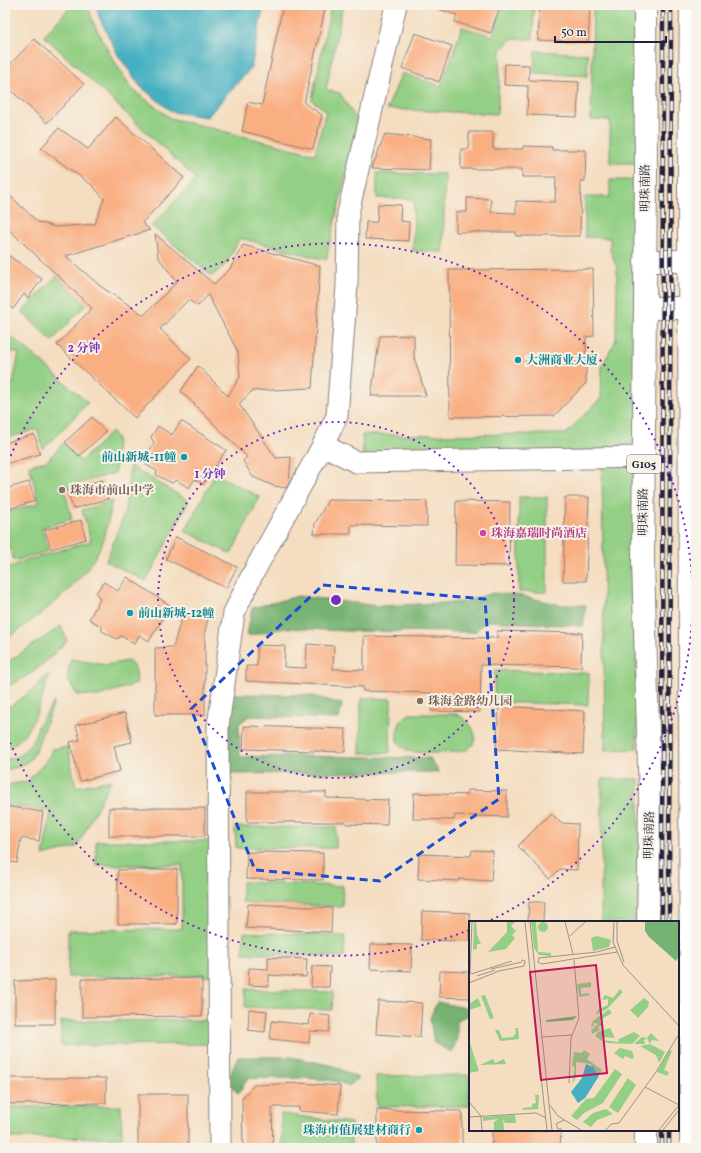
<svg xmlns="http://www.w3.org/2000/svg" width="701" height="1153" viewBox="0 0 701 1153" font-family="Vollkorn,'Noto Serif SC',serif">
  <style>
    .green { fill: #93cf84; stroke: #5a7860 }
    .forest { fill: #76b272; stroke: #4c6a56 }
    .water { fill: #44b0c1; stroke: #33697e }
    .building { fill: #f9af82 }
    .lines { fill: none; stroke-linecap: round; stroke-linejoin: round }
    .minor-casing { stroke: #8b807e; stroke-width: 23 }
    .highway-casing { stroke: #8b807e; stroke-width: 24 }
    .minor { stroke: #fff; stroke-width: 21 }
    .highway { stroke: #fff; stroke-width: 22 }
    .rail-casing { stroke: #22223b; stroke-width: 4.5 }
    .rail { stroke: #f7f3e8; stroke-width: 3; stroke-dasharray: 9; stroke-linecap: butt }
    .marked { fill: none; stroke: #1d4ed8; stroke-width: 3; stroke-dasharray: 8 5; stroke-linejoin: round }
    .ring { fill: none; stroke: #7b2cbf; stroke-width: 2; stroke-dasharray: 2 4 }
    .culture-dot { fill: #0f9aa8; stroke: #f7f3e8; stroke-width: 1.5 }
    .education-dot { fill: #8d6e63; stroke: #f7f3e8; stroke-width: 1.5 }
    .hotel-dot { fill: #d1479c; stroke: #f7f3e8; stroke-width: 1.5 }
    .labels { text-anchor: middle; stroke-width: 4; stroke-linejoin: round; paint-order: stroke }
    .shield { fill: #f7f3e8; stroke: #62616f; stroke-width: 1 }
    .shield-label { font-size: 11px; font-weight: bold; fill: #22223b }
    .street-label { font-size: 12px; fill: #22223b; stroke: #f7f3e8 }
    .culture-label { font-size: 12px; font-weight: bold; fill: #0d838f; stroke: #f7f3e8; text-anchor: start }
    .education-label { font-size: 12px; font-weight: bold; fill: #785e54; stroke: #f7f3e8; text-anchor: start }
    .hotel-label { font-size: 12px; font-weight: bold; fill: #b23c85; stroke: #f7f3e8; text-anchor: start }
    .inset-road { fill: none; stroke: #a0928b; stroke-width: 1 }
    .view { fill: #c2185b; fill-opacity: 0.15; stroke: #c2185b; stroke-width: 2 }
    .inset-edge { fill: none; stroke: #22223b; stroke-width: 2 }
    .centre { fill: #7b2cbf; stroke: #f7f3e8; stroke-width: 2 }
    .ring-label { font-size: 12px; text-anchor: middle; font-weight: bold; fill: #7b2cbf; stroke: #f7f3e8; stroke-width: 4; stroke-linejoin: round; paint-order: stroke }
  </style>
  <rect width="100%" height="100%" fill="#f7f3e8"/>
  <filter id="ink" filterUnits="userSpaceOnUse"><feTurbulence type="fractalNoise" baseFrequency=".025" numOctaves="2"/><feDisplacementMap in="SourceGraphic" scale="8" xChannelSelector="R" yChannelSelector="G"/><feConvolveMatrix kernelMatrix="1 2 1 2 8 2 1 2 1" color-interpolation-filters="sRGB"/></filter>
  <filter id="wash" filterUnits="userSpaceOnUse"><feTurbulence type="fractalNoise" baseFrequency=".012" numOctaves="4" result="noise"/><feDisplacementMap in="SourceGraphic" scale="16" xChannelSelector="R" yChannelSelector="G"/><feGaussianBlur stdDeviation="0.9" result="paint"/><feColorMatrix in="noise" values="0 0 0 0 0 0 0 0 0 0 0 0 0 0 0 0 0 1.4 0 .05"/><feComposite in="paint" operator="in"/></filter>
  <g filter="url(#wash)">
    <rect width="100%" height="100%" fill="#f4ddc0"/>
    <!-- green -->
    <g class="green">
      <path d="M72,5H88L93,22L111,56L132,89L170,118L315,154L326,111L312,100L331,5H343L326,90L340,93L358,122L326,260L240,238L226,264L212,276L152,226L196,179L44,36Z"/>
      <path d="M503,5H534L533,39H511L501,50L497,114L387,109L402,73L441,86L462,27L493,36Z"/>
      <path d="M593,5H638V163H610V120H591Z"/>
      <path d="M535,51L588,54L587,76L534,73Z"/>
      <path d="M377,173L445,174L443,252L413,251L414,199L377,198Z"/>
      <path d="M610,180H638V451L363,456L362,435L566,434L601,398L602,366L616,340L617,268L610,250V238L585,237V197H610Z"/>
      <path d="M56,276L86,304L52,341L22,312Z"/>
      <path d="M5,333L21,344L88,403L43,449L37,429L5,439V383L13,384L19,353L5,351Z"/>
      <path d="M111,432L117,438L115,473L64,488L72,519L42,528L48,551L14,561L5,534V513L39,503L29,465L47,461L63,443L81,461Z"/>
      <path d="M634,463L637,749L605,750L602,464Z"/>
      <path d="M130,466L189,501L146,581L106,561L125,512Z"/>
      <path d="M215,474L260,497L231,554L185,531Z"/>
      <rect x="519" y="497" width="28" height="95"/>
      <path d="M112,501C109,515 107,530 102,543C85,585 40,614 5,640V569L24,561L91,541L82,510Z"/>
      <path d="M61,626L67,641C49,659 28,679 5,687V664Z"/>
      <path d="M71,659L106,665L128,661C136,667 138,674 136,684L98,696L77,695L67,678Z"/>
      <path d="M495,670L589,673L588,705L494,702Z"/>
      <path d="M49,674C41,702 34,735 5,750V705L11,706L29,693Z"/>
      <path d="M361,698L391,699L390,753H360Z"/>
      <path d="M54,701L53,706C49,715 46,724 42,733C34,757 32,765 5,770V760L18,756L25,750L34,739L38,726Z"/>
      <path d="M410,714H455C469,718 484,738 468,749C461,754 418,754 409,751C404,749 401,746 397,741C396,730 399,719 410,714Z"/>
      <path d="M68,747L76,787L111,780L77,847L43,856L51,811L5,805V785L27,782L48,759L52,749Z"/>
      <path d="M602,779H639L638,922H601Z"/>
      <path d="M235,827H336V848H236Z"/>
      <path d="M96,841H211L212,976L68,977V930L182,929V865H96Z"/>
      <path d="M242,882L343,886L342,907L242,902Z"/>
      <path d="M244,932L345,936L344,957L243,953Z"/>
      <path d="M246,989L333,992L332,1010L245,1007Z"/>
      <path d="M210,1020V1044L61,1045V1021Z"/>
      <path d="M469,1075V1106L377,1107L376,1076Z"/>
      <path d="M121,1106L122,1137L5,1138V1107Z"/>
      <path d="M281,1114L351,1123V1148H282Z"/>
    </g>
    <!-- forest -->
    <g class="forest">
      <path d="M493,593L523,596L560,605H586L583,626L486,621L475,632L346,631L285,628L247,636L252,608L298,596L378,606L463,602Z"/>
      <path d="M232,694L309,695L342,704L339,719L249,716L239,724L240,757L297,756L430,758L439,772L230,774L227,749Z"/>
      <path d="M437,1002L470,1009L469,1015L457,1020V1039L452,1052L434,1043L430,1018Z"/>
      <path d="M238,1057H291L334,1066L358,1078L349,1086C330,1075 273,1079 248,1078L238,1094L228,1080Z"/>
    </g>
    <!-- water -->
    <path class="water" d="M96,5H264L251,68L207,117L172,112L140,86L118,55L99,17Z"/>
    <g id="blocks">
      <!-- building -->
      <g class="building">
        <path d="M283,5H326L304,103L322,115L313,149L242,131L248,102L262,105Z"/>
        <path d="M436,5H500L491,33L455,22L457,15L435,8Z"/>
        <path d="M540,5L590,7L588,42L538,40Z"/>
        <path d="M415,33L452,46L439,82L402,68Z"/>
        <path d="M34,39L84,84L47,123L5,85V70Z"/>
        <path d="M505,64L529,65V80L579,82L577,117L527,115L528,86L504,85Z"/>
        <path d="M116,117L184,178L142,223L150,230L66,256L100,286L144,315L177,282L158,257L155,234L214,284L230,269L243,245L320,266L312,388L252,391L239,404L276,458L291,457L289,483L286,488L274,486L253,477L243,461L247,457L181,391L198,366L228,396L240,377L238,352L208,295L198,306L188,300L160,329L191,359L135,418L57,345L92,308L5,226V191L38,222L55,227L95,224L104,199L93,186L41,148L59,128L88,149Z"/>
        <path d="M469,132H493V149H523V146L552,147V150H586L585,181H581L580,236H516V232H456V212H467V198L491,199V212L516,213V201L555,202L556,177H522V169H461V149H469Z"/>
        <path d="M385,134L431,139L429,170L372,168Z"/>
        <path d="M378,204L401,205L400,221L409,222L408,241L365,239L366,222H377Z"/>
        <path d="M5,253L42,279L28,298L24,294L13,309L5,303Z"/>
        <path d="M593,269L594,336L586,337V383L554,416L450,417L449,270Z"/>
        <path d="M414,335V357L426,396H371L380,336Z"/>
        <path d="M92,417L106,432L79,456L65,442Z"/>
        <path d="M181,421L226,450L203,485L195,479L189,488L176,480L172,483L156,475L157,471L143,463L154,443L151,437L158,426L172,435Z"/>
        <path d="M34,434L40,454L5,464V443Z"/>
        <path d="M102,480L108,499L73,509L67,490Z"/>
        <path d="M29,482L35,501L5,510V489Z"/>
        <path d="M565,497H589L586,581H563Z"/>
        <path d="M328,500L427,501V526L351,525V534H314L315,524Z"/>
        <path d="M456,501L510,502L509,566L455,565Z"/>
        <path d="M81,520L86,539L51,549L45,530Z"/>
        <path d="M176,537L237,567L226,588L166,559Z"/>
        <path d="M127,577L171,606L149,641L140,635L134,644L121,636L117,639L102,631V627L89,619L100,599L96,593L104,582L118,591Z"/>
        <path d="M183,612L208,619L205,631V715H155V648L173,647Z"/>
        <path d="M497,631L582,633L581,667L481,665L480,712L431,711L432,693L363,691V687L246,681V666H257V645L285,646L284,667L306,668L307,644L334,646L333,669L364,670V636L497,638Z"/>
        <path d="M499,706L585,711L583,754L496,749Z"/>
        <path d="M125,713L132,742L114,746L120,771L80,781L70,742L80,740L76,725Z"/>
        <path d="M244,726L346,729L345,752L243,749Z"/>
        <path d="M467,790L507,791V817L455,815L454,820L413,819L414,793L467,795Z"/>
        <path d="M247,792H326V798L388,800L387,825L346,824V822H247Z"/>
        <path d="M5,806L43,812L39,841L21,838L17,863L5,861Z"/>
        <rect x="109" y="808" width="96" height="28"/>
        <path d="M551,813L561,823L578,824L577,870L560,869L550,879L518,846Z"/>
        <path d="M472,850L493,851L491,881L459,879V881L418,879L419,854L471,856Z"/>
        <path d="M247,852L323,853V880L246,879Z"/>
        <path d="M177,869V924H118V870Z"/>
        <path d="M529,902H544L543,922H528Z"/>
        <path d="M248,904L332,908L331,932L246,928Z"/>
        <path d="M422,911L470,913V941L421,940Z"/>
        <path d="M371,944L412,945L411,971L370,969Z"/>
        <path d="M268,957L307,959L306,977L269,975V986L248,985L249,968L268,969Z"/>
        <path d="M312,966L330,967L329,987H311Z"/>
        <path d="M440,971L470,972V998L439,997Z"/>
        <path d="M202,978V1016L82,1017V979Z"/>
        <path d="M55,980V1024H15V981Z"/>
        <path d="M378,1001L422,1003L420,1037L376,1034Z"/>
        <path d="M249,1009L267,1011L265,1032L248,1030Z"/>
        <path d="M310,1014L330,1016L329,1032L310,1031L309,1043L270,1039L272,1021L309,1025Z"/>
        <path d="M5,1078H106V1103L5,1104Z"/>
        <path d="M301,1083L340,1086L338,1114L299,1111V1107H272L273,1148H243L242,1098L254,1085Z"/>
        <rect x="138" y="1094" width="50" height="54"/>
        <path d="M377,1110L462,1111V1148H377Z"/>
        <path d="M492,1130H561L560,1148H492Z"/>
      </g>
    </g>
  </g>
  <g filter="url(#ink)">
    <use href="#blocks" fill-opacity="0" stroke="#8b807e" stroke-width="1"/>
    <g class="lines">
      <defs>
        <g id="minor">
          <path d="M323,445L356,462L644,457"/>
          <path d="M220,1148L218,726L234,613L251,577L323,445L337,416L347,285L348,213L396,5"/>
        </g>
        <g id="highway">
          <path d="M645,5L646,171L643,562L650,799L648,922"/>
          <path d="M691,5L689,180L691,1148"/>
          <path d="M645,261H689"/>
          <path d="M645,308H690"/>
          <path d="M646,1148V1130"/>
        </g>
      </defs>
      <!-- minor casing -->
      <use href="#minor" class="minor-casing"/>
      <!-- highway casing -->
      <use href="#highway" class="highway-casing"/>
      <!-- minor -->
      <use href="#minor" class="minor"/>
      <!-- highway -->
      <use href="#highway" class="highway"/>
      <defs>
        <g id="rail">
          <path d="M662,922L663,5"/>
          <path d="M669,922L671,5"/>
          <path d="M662,1148V1130"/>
          <path d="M669,1148V1130"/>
        </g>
      </defs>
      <!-- rail casing -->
      <use href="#rail" class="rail-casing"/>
      <!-- rail -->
      <use href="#rail" class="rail"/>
    </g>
  </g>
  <!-- marked area -->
  <path class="marked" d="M323,585L485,599L499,799L380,881L255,870L191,709Z"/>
  <!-- distance rings -->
  <g class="ring">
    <circle cx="336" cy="600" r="178"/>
    <path d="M469 930A356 356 0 0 1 6 733M6 467A356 356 0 1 1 489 921"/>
  </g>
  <!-- markers -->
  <g class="culture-dot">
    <circle cx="518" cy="360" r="4"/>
    <circle cx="184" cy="457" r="4"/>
    <circle cx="130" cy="613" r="4"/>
    <circle cx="419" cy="1130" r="4"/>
  </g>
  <g class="education-dot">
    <circle cx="62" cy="490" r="4"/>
    <circle cx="420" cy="701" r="4"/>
  </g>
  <circle class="hotel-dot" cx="483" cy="533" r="4"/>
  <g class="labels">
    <!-- shield labels -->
    <rect class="shield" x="627" y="455" width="34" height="18" rx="3"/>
    <g class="shield-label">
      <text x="644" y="468">G105</text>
    </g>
    <!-- street labels -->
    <g class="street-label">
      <text transform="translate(645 188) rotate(-90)" y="4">明珠南路</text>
      <text transform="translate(643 512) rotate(-90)" y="4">明珠南路</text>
      <text transform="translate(649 835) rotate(-89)" y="4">明珠南路</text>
    </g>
    <!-- culture labels -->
    <g class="culture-label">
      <text x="526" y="364">大洲商业大厦</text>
      <text x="176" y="461" text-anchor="end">前山新城-11幢</text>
      <text x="138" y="617">前山新城-12幢</text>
      <text x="411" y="1134" text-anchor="end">珠海市值展建材商行</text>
    </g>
    <!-- education labels -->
    <g class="education-label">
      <text x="70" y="494">珠海市前山中学</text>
      <text x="428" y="705">珠海金路幼儿园</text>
    </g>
    <!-- hotel labels -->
    <g class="hotel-label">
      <text x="491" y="537">珠海嘉瑞时尚酒店</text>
    </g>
  </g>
  <!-- overview -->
  <g transform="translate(469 921)">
    <rect width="210" height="210" fill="#f4ddc0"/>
    <path d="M69 6a5 5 0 1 1 10 0a5 5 0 1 1-10 0ZM5,1H7L8,14L12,23H8V28L4,29ZM38,1H46L42,5L47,10L43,14L46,17L37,28L19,31L38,11ZM62,1H67L69,31L82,32V35L70,34L65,27ZM128,15L142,19L140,26L124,30L122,17ZM122,61V66L112,67V73L120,72L121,74L110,76L108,63ZM151,68L154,71L138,88L126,94L130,88L139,84V78L133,79L136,74L144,77ZM16,74L25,97L21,98L12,75ZM9,77L12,85L0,89V83ZM175,77L180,81L179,86L169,97L161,89ZM140,88L143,92L131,99L133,104L129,106L131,109L123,113L122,109L129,103L124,102L125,105L122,106L124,100ZM46,107H49L50,118L31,120L26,109H30L33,117L44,116L47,112ZM141,107L146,117L133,116V119L149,121L150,118L165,111L171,115L163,123L139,122L135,121L126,115L129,111ZM182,112L190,120L183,119L181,123L178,117L175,119L176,123H165L173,116L178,117ZM0,119L10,150L0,152ZM181,123L196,131L190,142L187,134L171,125ZM151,127L163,130L165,136L163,138L156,135L154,138L145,132ZM115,129L121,133L118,138L133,149L130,154L121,143L107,141V156L103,163L106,147L103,144L105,131L113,132ZM200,129L203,130L195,149L200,151L198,155L188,151ZM24,138L26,142L35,138L37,143L11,144ZM146,148L153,153L134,182L115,192L108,199L102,195L117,178L125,177ZM159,157L167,164L149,192L140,186ZM66,174H70L69,188L54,189V187L63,186V183L67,182ZM137,188L144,193L128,199L122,206L114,201L124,192ZM46,194L47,202H36L34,198L35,209H25V201L29,198L14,200V196Z" fill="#93cf84"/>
    <path d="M176,1H210V35L207,40L180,16L176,10ZM108,95L104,99L77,101V99Z" fill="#76b272"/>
    <path d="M117,143L124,146L130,155L116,177L109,182L102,171L113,157Z" fill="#44b0c1"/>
    <path class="inset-road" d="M56,1L75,183M61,1L80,183L89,195L112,209M96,1L104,33M145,1L144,21L154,44L210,105M148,1V20L155,41M101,15L116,1M73,43L69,41L70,37L128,31L146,26M73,43L148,31M22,48L53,41M1,53L3,1M2,53L43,40M8,55L26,49M0,62L30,50L55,45L56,40L52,39M73,116L103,114M100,162L102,117L110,97L105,39M176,166L210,184M0,181L12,195L13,209M75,183L78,209M80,184L83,209M0,196L67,192L77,197M93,208H89L87,203L95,199M137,209L142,203L150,202L187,151L210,113M190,209L210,184M194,209L210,189"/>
    <path class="view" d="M127,44L138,152L72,159L61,51Z"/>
    <rect width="210" height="210" class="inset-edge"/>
  </g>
  <circle cx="336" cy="600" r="6" class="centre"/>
  <g class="ring-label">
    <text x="84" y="352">2 分钟</text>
    <text x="210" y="478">1 分钟</text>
  </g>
  <!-- margin -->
  <rect width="701" height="1153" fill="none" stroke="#f7f3e8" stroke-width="20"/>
  <!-- scale -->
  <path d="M555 36v6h111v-6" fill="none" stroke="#22223b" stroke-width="2"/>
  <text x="561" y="36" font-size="12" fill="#22223b" stroke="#f7f3e8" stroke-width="3" paint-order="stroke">50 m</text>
</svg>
